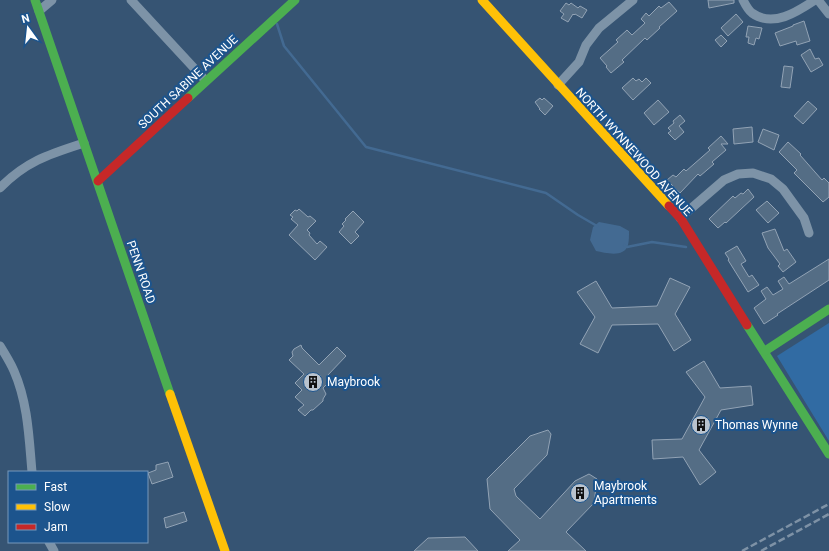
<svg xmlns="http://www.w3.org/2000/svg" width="829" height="551" viewBox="0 0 829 551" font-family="Roboto,sans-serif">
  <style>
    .green { fill: #316ba3 }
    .water { fill: #436a92 }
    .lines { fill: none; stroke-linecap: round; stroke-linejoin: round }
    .stream { stroke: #436a92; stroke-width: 2.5 }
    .building { fill: #546d85; stroke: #92a3b5 }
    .street { stroke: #7d93a7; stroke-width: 9 }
    .fast { stroke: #4caf50; stroke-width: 9 }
    .slow { stroke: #ffc107; stroke-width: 9 }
    .jam { stroke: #c62828; stroke-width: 9 }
    .rail { stroke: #7e92a6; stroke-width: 2.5; stroke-dasharray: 7 3; stroke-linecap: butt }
    .labels { text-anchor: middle; stroke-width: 4; stroke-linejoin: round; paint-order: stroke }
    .street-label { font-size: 12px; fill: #fff; stroke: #1c548d }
    .poi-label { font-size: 12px; fill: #fff; stroke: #1c548d; text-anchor: start }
  </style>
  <rect width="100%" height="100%" fill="#365473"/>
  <!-- green -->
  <path class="green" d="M829,323V441L777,356Z"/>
  <!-- water -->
  <path class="water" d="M599,222L620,226L629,231C629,235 629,241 628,245C624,258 606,253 596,251L590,240L593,227Z"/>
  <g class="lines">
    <!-- stream -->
    <g class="stream">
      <path d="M277,24L284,46L366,147L546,193L578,215L597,226"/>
      <path d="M624,245L627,247L652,242L686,247"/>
    </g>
  </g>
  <!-- building -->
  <g class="building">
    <path d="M708,0H734V3L709,8Z"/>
    <path d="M669,2L677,11L659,27L660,28L647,40L645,38L622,60L624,62L611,73L606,67L607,66L600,58L618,42L616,40L627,30L632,35L645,23L641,19L646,13L649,16L659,6L661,8Z"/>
    <path d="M566,3L569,5L571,3L578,8L580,6L587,10L582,18L575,14L574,15L573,14L568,22L561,18L564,14L560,11Z"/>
    <path d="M736,14L743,22L728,36L721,28Z"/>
    <path d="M804,21L810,41L797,45L796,41L780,46L775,33L793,26V25Z"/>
    <path d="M748,26L762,28L759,39L756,38L754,45L748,43L749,37H746Z"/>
    <path d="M721,35L727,41L721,47L715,40Z"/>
    <path d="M810,49L815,59L819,58L823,65L811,72L801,55Z"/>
    <path d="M784,66L793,67L790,88L781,87Z"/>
    <path d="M633,78L636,81L639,79L642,82L646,78L651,83L633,100L622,88Z"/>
    <path d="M540,98L542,100L544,98L553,106L545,115L539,109H540L535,102Z"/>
    <path d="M658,100L669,112L654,125L644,113Z"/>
    <path d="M808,101L817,109L803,124L794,116Z"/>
    <path d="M680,115L685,121L679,126L684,132L675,140L668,133L671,131L668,128L674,123L673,121Z"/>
    <path d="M752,127L753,142L734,144L733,129Z"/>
    <path d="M763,129L779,135L774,150L758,142Z"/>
    <path d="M721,136L728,144H721L726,150L712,162L714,164L700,176L698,174L680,193L667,180L673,175L676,177L684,169L686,171L710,150L708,148Z"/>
    <path d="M788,142L801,154L800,155L822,180L824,178L829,183V197L823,202L794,173L797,170L779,152Z"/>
    <path d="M748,189L754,197L726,223L725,222L718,228L709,219L733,196L735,198L741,193L743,194Z"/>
    <path d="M767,201L779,213L768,223L756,210Z"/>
    <path d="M299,209L308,217L310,216L316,221L307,230L310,233L309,235L317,244L320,241L327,247L315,260L289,235L298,225L291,219L293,217L290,215L295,210L297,211Z"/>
    <path d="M353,211L364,222L355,232L359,236L351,244L339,232L344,226L342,224L346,220L345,219Z"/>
    <path d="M775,229L784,251L787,249L796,262L783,272L778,266L780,264L768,248L762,233Z"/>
    <path d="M737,246L746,261L741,264L749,277L752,275L759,285L748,292L728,260L729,259L725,253Z"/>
    <path d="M829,259V280L777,314L778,315L764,324L754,308L766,299L761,291L767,287L773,295L783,289L778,281L784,277L789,284Z"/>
    <path d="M670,278L690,287L675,314L691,340L674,351L658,324L612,325L598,353L580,344L595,317L577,292L596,281L612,308L657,306Z"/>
    <path d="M301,345L302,348L319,365L337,347L346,356L327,376L331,380L323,388L326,394L323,399V401L313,410H311L305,416L298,410L304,405L295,397L302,390L295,383L304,374L289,360L293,356L292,352L294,349Z"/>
    <path d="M704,361L720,388L751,386L753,405L721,410L699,450L716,472L700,485L683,457L653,459L652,440L682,439L705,397L686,372Z"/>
    <path d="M548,430L551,434L547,455L514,489L516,496L540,519L575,481L589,474L597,479L594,503L566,532L586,551H508L520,540L490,509L487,479L530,436Z"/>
    <path d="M168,462L173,477L152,484L148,473L156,470V465Z"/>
    <path d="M184,512L187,521L166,528L164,518Z"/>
    <path d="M465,537L478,551H414L428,538Z"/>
  </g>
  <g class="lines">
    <!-- street -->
    <g class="street">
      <path d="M131,0L206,81"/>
      <path d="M743,0C745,4 748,10 752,13C773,28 797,12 815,0"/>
      <path d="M818,0L829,14"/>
      <path d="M39,11L52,0"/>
      <path d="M558,85L579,62L586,45L599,28L633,0"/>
      <path d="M0,188C26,161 50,154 84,143"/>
      <path d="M680,218L724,180L738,174L753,173L771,179L783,189L804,218L809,233"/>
      <path d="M0,346C5,354 10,362 14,371C28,403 29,438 32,472"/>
      <path d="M49,542L54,551"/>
    </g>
    <!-- fast -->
    <g class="fast">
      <path d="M35,0L170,394"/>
      <path d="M188,98L295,0"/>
      <path d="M747,325L829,454"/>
      <path d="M765,351L829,309"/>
    </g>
    <!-- slow -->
    <g class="slow">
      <path d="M482,0L669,206"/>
      <path d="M170,394L225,551"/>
    </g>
    <!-- jam -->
    <g class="jam">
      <path d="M98,181L188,98"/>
      <path d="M669,206L681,219L747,325"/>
    </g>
    <!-- rail -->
    <g class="rail">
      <path d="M742,551L829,504"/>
      <path d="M761,551L829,514"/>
    </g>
  </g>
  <!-- icons -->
  <defs>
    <symbol id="building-disc" viewBox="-11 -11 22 22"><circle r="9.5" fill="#b9c3ce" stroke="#1c548d"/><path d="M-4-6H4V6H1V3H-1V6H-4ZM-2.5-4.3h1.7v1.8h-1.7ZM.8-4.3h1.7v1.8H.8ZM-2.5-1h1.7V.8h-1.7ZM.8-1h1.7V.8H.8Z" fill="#111"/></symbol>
  </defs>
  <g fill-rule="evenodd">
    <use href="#building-disc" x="302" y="371" width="22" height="22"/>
    <use href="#building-disc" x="690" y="414" width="22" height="22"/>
    <use href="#building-disc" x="569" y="482" width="22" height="22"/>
  </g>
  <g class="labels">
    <!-- street labels -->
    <g class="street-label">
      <text transform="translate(188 82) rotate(-43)" y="4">SOUTH SABINE AVENUE</text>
      <text transform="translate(634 152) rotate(48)" y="4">NORTH WYNNEWOOD AVENUE</text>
      <text transform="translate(141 272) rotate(71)" y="4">PENN ROAD</text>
    </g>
    <!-- poi labels -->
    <g class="poi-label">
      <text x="327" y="386">Maybrook</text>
      <text x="715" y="429">Thomas Wynne</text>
      <text x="594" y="490">Maybrook<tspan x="594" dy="14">Apartments</tspan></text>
    </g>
  </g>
  <!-- legend -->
  <rect x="8" y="471" width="140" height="72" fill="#1c548d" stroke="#7798bb"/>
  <rect x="16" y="484" width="20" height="6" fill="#4caf50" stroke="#7798bb"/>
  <text x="44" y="491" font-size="12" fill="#ffffff">Fast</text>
  <rect x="16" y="504" width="20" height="6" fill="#ffc107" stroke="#7798bb"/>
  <text x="44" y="511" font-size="12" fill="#ffffff">Slow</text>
  <rect x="16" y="524" width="20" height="6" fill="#c62828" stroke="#7798bb"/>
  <text x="44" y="531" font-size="12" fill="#ffffff">Jam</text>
  <!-- north arrow -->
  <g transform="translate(28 28) rotate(345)" stroke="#1c548d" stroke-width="3" paint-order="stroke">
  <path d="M0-3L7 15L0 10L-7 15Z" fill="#ffffff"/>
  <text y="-6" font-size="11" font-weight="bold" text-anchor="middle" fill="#ffffff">N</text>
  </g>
</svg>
